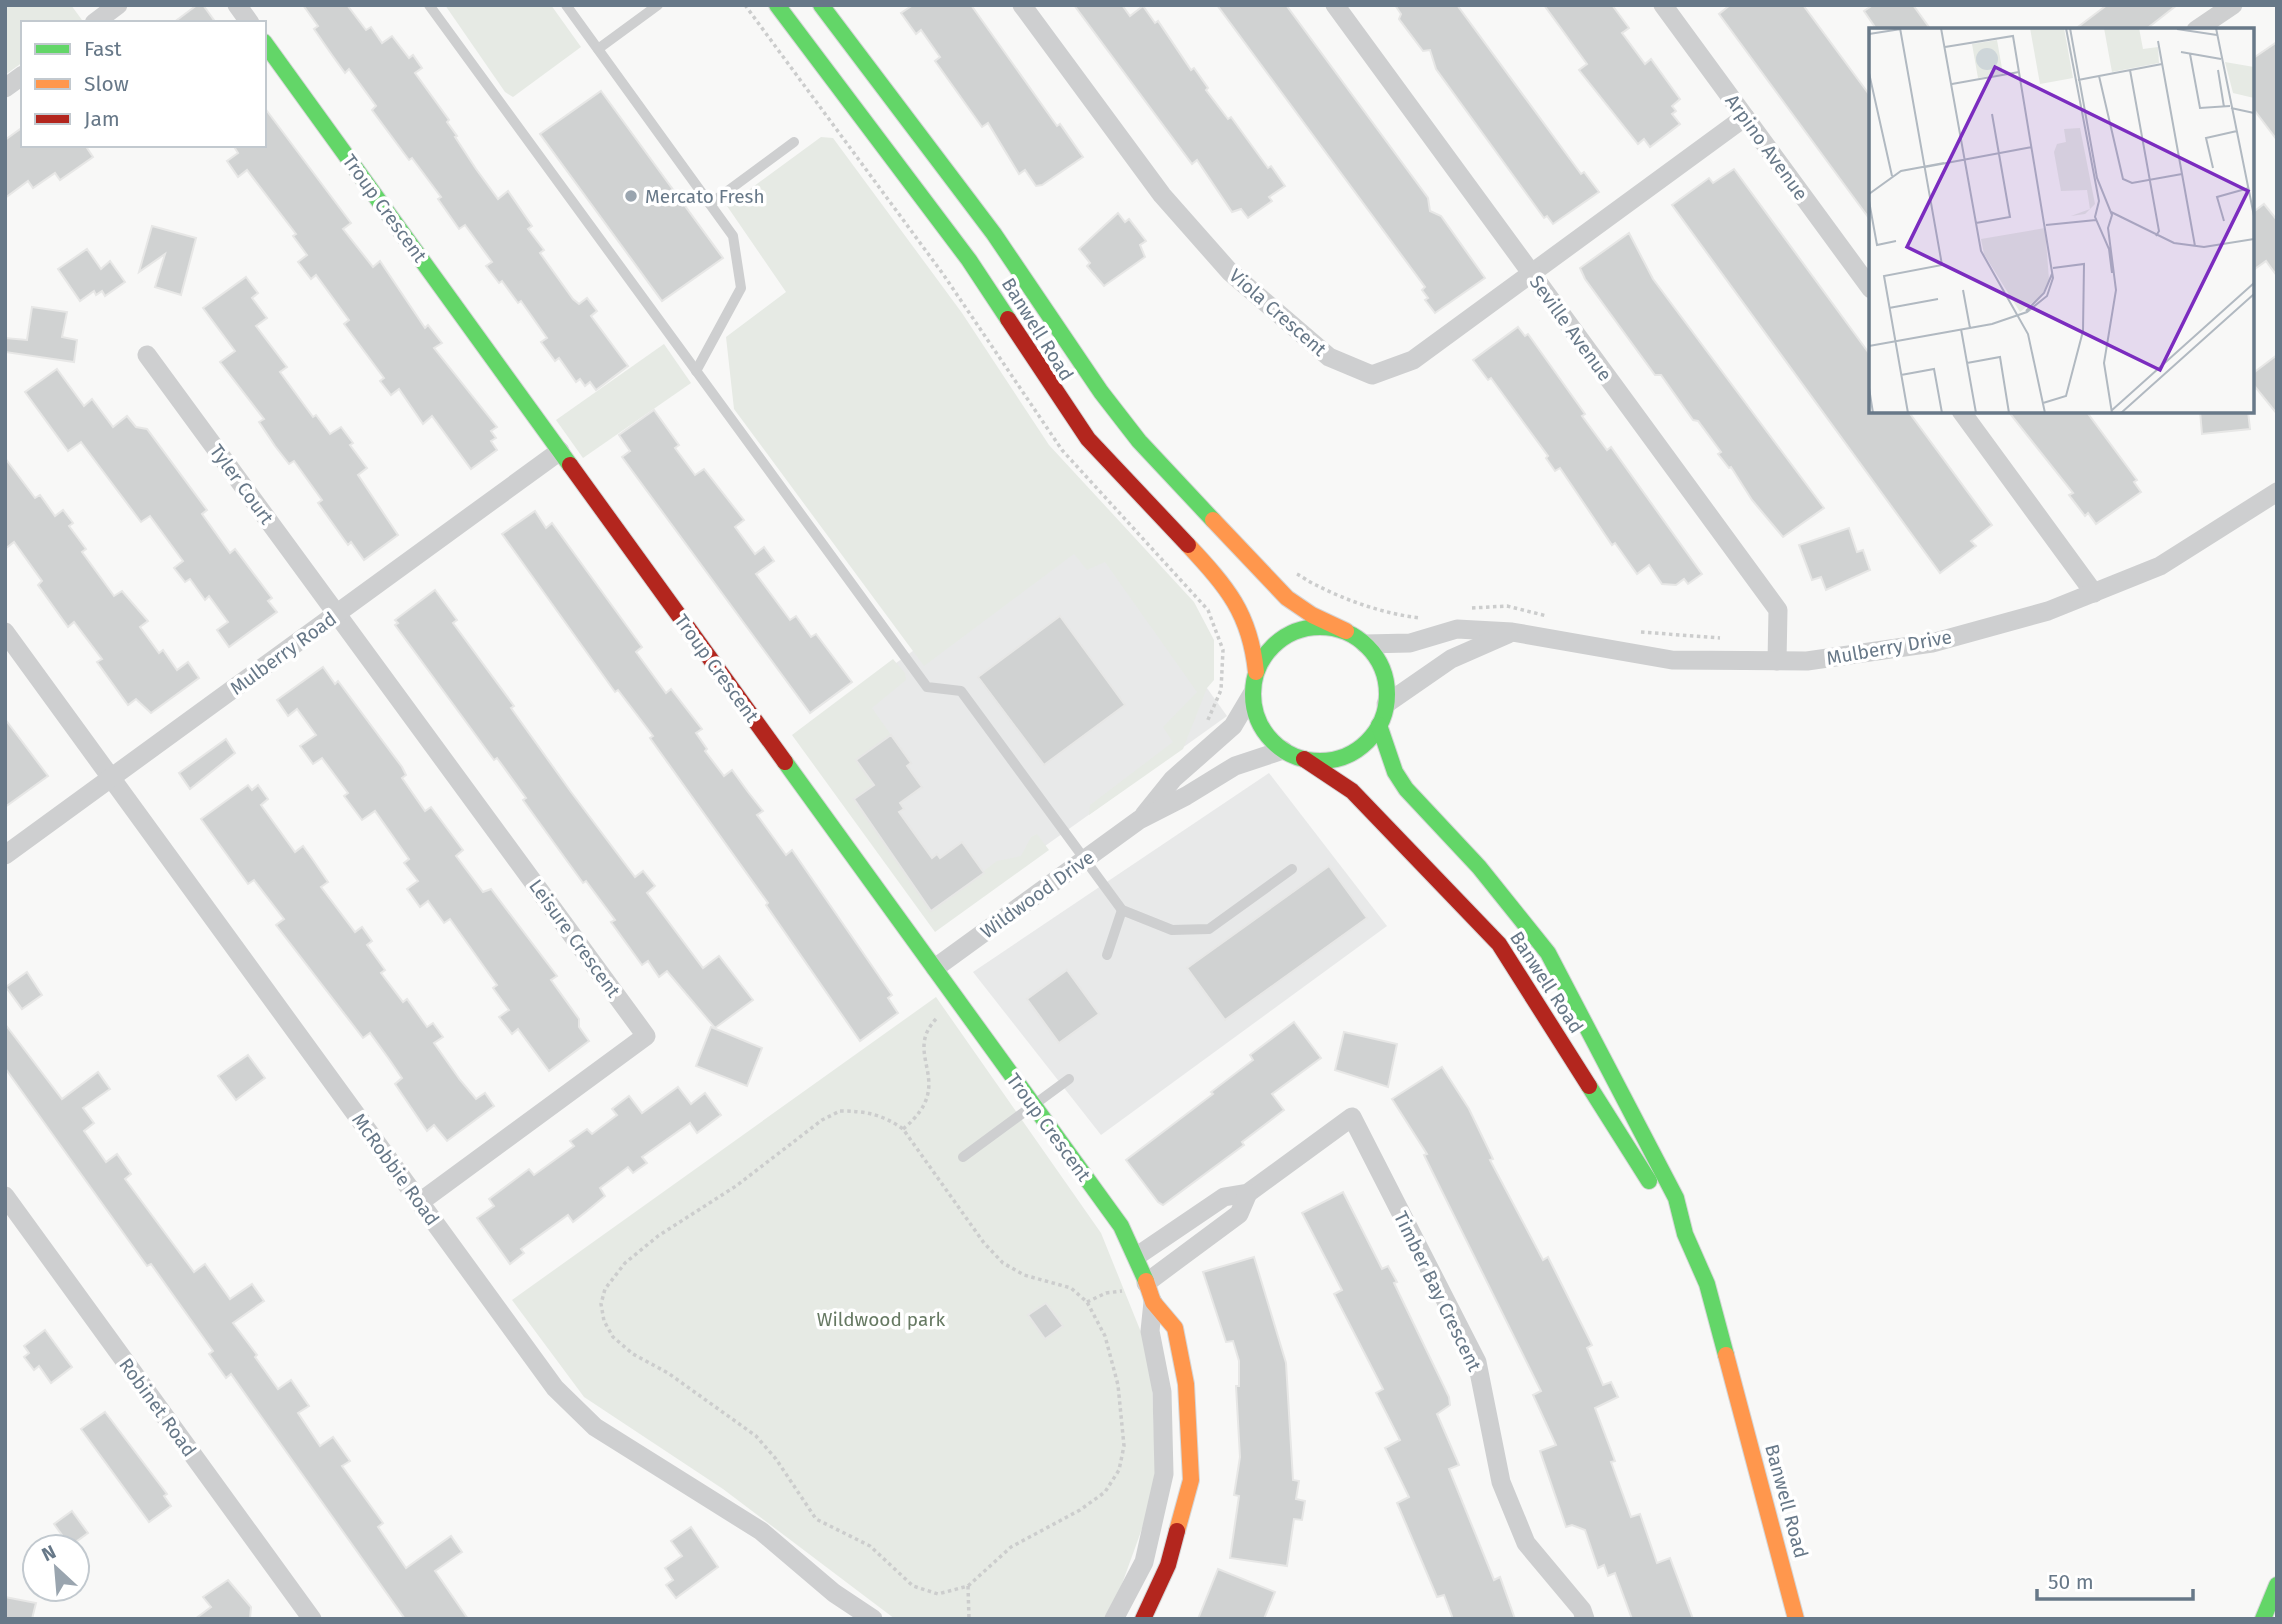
<svg xmlns="http://www.w3.org/2000/svg" width="2282" height="1624" viewBox="0 0 2282 1624" font-family="'Fira Sans',sans-serif">
  <style>
    .built { fill: #e8e9e9 }
    .green { fill: #e6eae4 }
    .building { fill: #d0d2d2; stroke: #e7e7e6; stroke-width: 2 }
    .lines { fill: none; stroke-linecap: round; stroke-linejoin: round }
    .fast-casing { stroke: #d5d6d7; stroke-width: 18 }
    .slow-casing { stroke: #d5d6d7; stroke-width: 18 }
    .jam-casing { stroke: #d5d6d7; stroke-width: 18 }
    .path { stroke: #cccdcd; stroke-width: 3.5; stroke-dasharray: 3.5 3.5; stroke-linecap: butt }
    .lane { stroke: #cecfd0; stroke-width: 10 }
    .street { stroke: #cecfd0; stroke-width: 19 }
    .fast { stroke: #63d668; stroke-width: 16 }
    .slow { stroke: #ff974d; stroke-width: 16 }
    .jam { stroke: #b3261e; stroke-width: 16 }
    .poi-dot { fill: #9aa5af; stroke: #fff; stroke-width: 2.5 }
    .labels { text-anchor: middle; stroke-width: 7; stroke-linejoin: round; paint-order: stroke }
    .street-label { font-size: 19px; fill: #677888; stroke: #fff }
    .poi-label { font-size: 19px; fill: #677888; stroke: #fff; text-anchor: start }
    .park-label { font-size: 19px; fill: #667962; stroke: #fff }
    .inset-road { fill: none; stroke: #b1b9c1; stroke-width: 2 }
    .view { fill: #7b2cbf; fill-opacity: 0.15; stroke: #7b2cbf; stroke-width: 3.5 }
    .inset-edge { fill: none; stroke: #677888; stroke-width: 3.5 }
  </style>
  <rect width="100%" height="100%" fill="#f8f8f7"/>
  <!-- built -->
  <g class="built">
    <path d="M1090,525L1227,716L936,924L799,732Z"/>
    <path d="M1269,773L1387,926L1101,1135L973,972Z"/>
  </g>
  <!-- green -->
  <g class="green">
    <path d="M5,5H71L82,20L23,23V62L5,75Z"/>
    <path d="M445,5H551L581,47L513,97L505,92Z"/>
    <path d="M821,137L833,138L962,313L1049,445L1194,602L1214,640V680L1207,688L1183,749L1089,815L1090,805L1173,742L1163,727L1197,692L1105,562L1087,570L1074,554L924,666L734,409L726,337L786,292L727,206Z"/>
    <path d="M664,344L691,383L583,458L556,420Z"/>
    <path d="M893,659L905,673L906,680L872,708L891,735L856,759L874,785L854,800L931,911L997,861L1021,856L1031,837L1037,834L1049,850L935,932L792,735Z"/>
    <path d="M936,997L1101,1233L1151,1357L1156,1490L1114,1606L1105,1619H895L723,1489L584,1397L512,1300Z"/>
  </g>
  <!-- building -->
  <g class="building">
    <path d="M197,5H203L216,23H173Z"/>
    <path d="M303,5H347L366,30L371,27L382,43L392,36L409,58L413,55L422,68L415,73L449,120L447,122L457,136L455,137L476,169L498,199L508,191L532,226L528,229L544,250L540,253L573,299L579,304L587,298L597,311L591,316L628,366L596,390L590,382L585,386L580,379L576,382L559,358L555,361L541,342L547,338L521,301L518,303L502,281L499,283L486,266L492,262L465,225L459,229L438,199L441,197L412,158L409,160L372,110L376,106L349,69L345,73L332,55L314,29L318,26Z"/>
    <path d="M913,5H971L1057,126L1060,124L1083,157L1042,185L1036,186L1025,170L1019,174L988,123L982,127L935,61L940,57L921,30L916,34L901,13Z"/>
    <path d="M1074,5H1122L1130,16L1143,6L1155,23L1158,21L1191,70L1194,68L1208,88L1206,90L1228,119L1231,117L1268,168L1271,166L1285,186L1269,197L1272,201L1248,218L1241,209L1232,212L1197,160L1192,164Z"/>
    <path d="M1217,5H1286L1428,198L1430,211L1441,216L1485,278L1435,313L1425,300L1428,298L1422,290L1425,287Z"/>
    <path d="M1395,5H1457L1581,174L1584,172L1599,192L1553,224L1547,216L1544,218L1436,69L1430,50L1423,51L1399,19L1401,14Z"/>
    <path d="M1544,5H1612L1629,28L1622,33L1645,64L1651,59L1680,99L1672,106L1676,111L1672,114L1680,124L1650,147L1644,139L1638,144L1579,70L1587,64Z"/>
    <path d="M1730,5H1803L1871,97V221L1719,14Z"/>
    <path d="M1873,5H1913L1931,30H1877L1864,11Z"/>
    <path d="M2107,5H2177L2145,30H2074Z"/>
    <path d="M2277,42V140L2252,107V59Z"/>
    <path d="M601,91L723,258L662,301L540,134Z"/>
    <path d="M264,107L351,223L343,229L373,267L380,261L425,328L428,325L442,343L434,348L497,427L491,431L496,438L491,441L497,450L471,469L432,416L423,424L399,389L391,395L380,381L384,378L344,324L349,320L316,275L311,279L298,262L307,255L293,236L296,234L247,170L238,177L227,161L238,153L233,145H264Z"/>
    <path d="M23,127V145H85L93,157L60,180L55,173L33,188L28,181L5,198V140Z"/>
    <path d="M1734,169L1871,356V411H1908L1992,525L1971,541L1976,546L1940,573L1672,205L1709,178L1713,183Z"/>
    <path d="M2264,204L2277,220V276L2266,261L2252,271V213Z"/>
    <path d="M1118,213L1125,222L1129,219L1146,241L1140,245L1145,257L1104,286L1087,266L1090,263L1079,249Z"/>
    <path d="M152,226L196,238L181,295L155,287L165,254L139,272Z"/>
    <path d="M1629,233L1653,279L1824,508L1783,537L1752,500L1731,467L1729,468L1718,454L1721,452L1698,421L1693,420L1661,375H1655L1585,279L1580,268Z"/>
    <path d="M87,249L101,269L110,261L125,282L105,296L102,291L96,295L94,291L80,301L58,269Z"/>
    <path d="M246,277L258,293L252,298L267,318L256,326L287,367L280,372L313,417L316,415L330,434L341,427L353,443L350,445L367,468L358,475L398,535L364,560L351,542L348,545L318,503L322,500L294,461L289,464L275,446L259,422L264,419L220,362L235,351L203,308Z"/>
    <path d="M32,307L67,312L62,337L77,340L74,362L5,352V338L27,340Z"/>
    <path d="M1518,327L1525,336L1528,334L1585,414L1582,416L1607,450L1611,447L1702,574L1688,584L1684,579L1676,585L1662,584L1649,565L1637,574L1615,543L1612,545L1560,468L1555,471L1546,458L1548,456L1491,378L1488,380L1473,360Z"/>
    <path d="M2277,355V414L2252,383V374Z"/>
    <path d="M57,369L84,406L92,399L113,427L127,416L136,427L147,429L207,510L202,514L230,553L235,549L272,598L268,601L277,612L229,647L217,630L228,622L209,596L205,600L190,579L185,582L174,568L183,561L150,516L141,522L81,442L68,451L25,392Z"/>
    <path d="M654,410L679,445L675,448L695,475L704,469L744,520L735,527L755,554L764,547L774,561L756,574L790,620L796,616L811,637L816,634L852,682L810,713L622,457L630,451L619,435Z"/>
    <path d="M2008,411H2086L2137,480L2134,482L2141,492L2096,524L2088,513L2085,516L2069,495L2073,493Z"/>
    <path d="M2200,411H2248L2250,429L2202,434Z"/>
    <path d="M5,458L35,498L40,495L55,516L63,510L73,523L69,526L86,549L82,552L114,596L122,591L148,621L140,627L159,653L163,650L177,670L188,662L199,678L151,713L136,699L128,705L97,662L102,659L74,622L68,627L38,585L42,581L14,542L5,549Z"/>
    <path d="M535,511L546,528L552,523L642,647L636,652L666,693L671,689L702,729L696,733L707,749L705,751L724,776L732,770L748,792L763,811L757,815L786,855L792,850L892,995L888,998L898,1013L860,1041L766,905L768,903L650,738L653,736L618,690L615,692L502,534Z"/>
    <path d="M1849,528L1857,552L1863,550L1870,570L1826,590L1821,577L1812,580L1799,545Z"/>
    <path d="M435,590L457,620L453,623L514,706L511,708L571,792L635,877L643,871L655,886L647,893L703,968L719,956L753,1000L715,1028L667,971L659,977L648,961L642,965L611,922L615,920L586,881L583,883L523,800L526,798L497,758L494,760L395,625L398,623L395,620Z"/>
    <path d="M1060,616L1125,705L1044,765L978,677Z"/>
    <path d="M323,667L335,684L338,681L402,767L406,775L402,778L425,811L431,807L463,850L456,856L483,892L491,889L557,976L551,980L579,1019V1027L589,1041L549,1071L518,1029L512,1034L499,1017L509,1010L493,988L497,985L450,919L444,923L428,901L420,907L407,889L418,881L404,863L409,859L375,811L362,820L344,796L348,793L322,758L313,764L300,746L316,735L297,709L288,716L277,700Z"/>
    <path d="M5,719L48,776L5,807Z"/>
    <path d="M891,735L911,763L907,766L922,787L900,803L904,809L899,812L932,858L937,854L940,858L962,842L984,873L931,911L854,799L874,785L856,760Z"/>
    <path d="M226,739L235,753L190,789L179,773Z"/>
    <path d="M248,785L252,790L258,785L268,799L261,805L295,852L303,846L313,860L328,882L321,887L355,932L362,927L372,941L367,945L385,970L381,973L403,1002L407,999L427,1027L433,1023L443,1037L434,1043L460,1080L476,1099L485,1093L494,1106L447,1141L434,1125L427,1131L395,1084L402,1078L389,1059L370,1033L363,1038L276,925L284,919L254,880L248,884L201,819Z"/>
    <path d="M1329,866L1367,918L1225,1020L1187,968Z"/>
    <path d="M1067,970L1099,1014L1059,1043L1027,999Z"/>
    <path d="M27,972L42,995L22,1009L6,987Z"/>
    <path d="M1294,1022L1321,1058L1272,1094L1284,1110L1242,1142L1244,1145L1163,1205L1158,1202L1126,1160L1213,1094L1211,1092L1253,1060L1250,1055Z"/>
    <path d="M5,1024L62,1099L98,1072L110,1089L83,1108L94,1123L84,1131L106,1162L117,1154L131,1174L125,1179L194,1272L205,1264L230,1299L252,1284L264,1301L233,1323L257,1355L255,1357L278,1389L291,1380L309,1406L298,1413L320,1446L333,1437L350,1461L342,1466L383,1523L378,1527L406,1568L451,1536L462,1552L435,1571L468,1619H405L231,1374L226,1378L209,1354L213,1351L151,1264L147,1266L5,1068Z"/>
    <path d="M711,1027L762,1048L747,1086L696,1066Z"/>
    <path d="M1344,1032L1397,1044L1388,1087L1335,1070Z"/>
    <path d="M248,1055L265,1078L236,1100L218,1076Z"/>
    <path d="M1442,1067L1469,1109L1493,1159L1490,1160L1543,1260L1548,1257L1592,1345L1587,1348L1603,1385L1611,1382L1618,1397L1595,1408L1615,1461L1611,1462L1631,1517L1640,1514L1657,1563L1670,1558L1693,1619H1632L1615,1573L1608,1576L1604,1565L1598,1568L1585,1530L1572,1525L1566,1527L1540,1451L1556,1445L1533,1395L1541,1391L1424,1155L1427,1154L1392,1099Z"/>
    <path d="M678,1087L691,1104L705,1093L721,1115L697,1133L690,1123L642,1157L647,1163L633,1173L628,1167L600,1188L605,1196L587,1211L573,1222L568,1215L521,1249L524,1253L510,1264L477,1218L494,1206L489,1199L529,1169L534,1175L574,1146L570,1141L587,1129L592,1134L617,1115L612,1109L629,1096L642,1113Z"/>
    <path d="M1343,1192L1382,1269L1388,1266L1397,1282L1394,1283L1449,1397L1450,1405L1437,1414L1459,1465L1449,1469L1494,1580L1500,1577L1515,1619H1453L1444,1595L1437,1597L1397,1503L1409,1497L1385,1448L1400,1440L1376,1393L1383,1389L1334,1294L1342,1290L1302,1213Z"/>
    <path d="M1254,1257L1286,1363L1293,1480L1299,1481L1296,1499L1305,1501L1302,1520L1294,1519L1287,1566L1230,1558L1239,1496L1234,1495L1240,1457L1236,1386H1239V1361L1233,1341L1226,1342L1203,1272Z"/>
    <path d="M1046,1303L1063,1326L1045,1339L1028,1315Z"/>
    <path d="M45,1330L72,1367L51,1383L39,1366L34,1370L24,1357L29,1353L24,1346Z"/>
    <path d="M105,1412L167,1494L164,1496L171,1506L149,1522L81,1429Z"/>
    <path d="M72,1511L88,1533L70,1546L54,1524Z"/>
    <path d="M691,1527L718,1567L676,1598L666,1585L673,1580L665,1568L682,1556L671,1541Z"/>
    <path d="M1218,1569L1275,1592L1264,1619H1198Z"/>
    <path d="M228,1580L251,1607L250,1619H195L211,1607L203,1597Z"/>
    <path d="M5,1597L36,1603L32,1619H5Z"/>
  </g>
  <g class="lines">
    <defs>
      <g id="fast">
        <path d="M777,5L969,260L1008,319"/>
        <path d="M821,5L994,234L1101,392L1139,441L1213,520"/>
        <path d="M264,42L570,465"/>
        <circle cx="1320" cy="694" r="67"/>
        <path d="M1379,725L1395,772L1406,789L1479,867L1548,953L1676,1198L1685,1234L1707,1284L1726,1355"/>
        <path d="M785,762L1121,1226L1146,1281"/>
        <path d="M1589,1086L1649,1181"/>
        <path d="M2263,1619L2277,1585"/>
      </g>
      <g id="slow">
        <path d="M1213,520L1287,598L1312,615L1346,631"/>
        <path d="M1188,545C1227,587 1250,613 1256,672"/>
        <path d="M1146,1281L1153,1302L1175,1328L1186,1384L1191,1480L1177,1531"/>
        <path d="M1726,1355L1796,1619"/>
      </g>
      <g id="jam">
        <path d="M1008,319L1088,439L1188,545"/>
        <path d="M570,465L785,762"/>
        <path d="M1304,759L1352,791L1499,944L1589,1086"/>
        <path d="M1143,1619L1168,1565L1177,1531"/>
      </g>
    </defs>
    <!-- fast casing -->
    <use href="#fast" class="fast-casing"/>
    <!-- slow casing -->
    <use href="#slow" class="slow-casing"/>
    <!-- jam casing -->
    <use href="#jam" class="jam-casing"/>
    <!-- path -->
    <g class="path">
      <path d="M745,5L943,274L1062,450L1208,610L1223,650L1221,690L1207,722"/>
      <path d="M1297,574C1303,577 1309,582 1316,585C1347,601 1385,614 1420,618"/>
      <path d="M1472,608L1507,606L1547,616"/>
      <path d="M1641,632L1720,638"/>
      <path d="M840,1111C865,1111 882,1114 903,1129L984,1243L1003,1263L1024,1275L1071,1288L1087,1302L1105,1336L1118,1385L1124,1446L1119,1470L1105,1492L1080,1510L1011,1547L968,1586L938,1594L913,1586L870,1546L816,1519L776,1459L756,1436L668,1373L633,1354L613,1337L604,1321L601,1304L605,1289L625,1263L658,1236L736,1186L822,1120Z"/>
      <path d="M903,1129C960,1082 899,1055 938,1017"/>
      <path d="M1087,1302L1106,1293L1122,1291"/>
      <path d="M968,1586L969,1619"/>
    </g>
    <!-- lane -->
    <g class="lane">
      <path d="M429,5L927,687L961,691L1122,910L1172,930L1209,929L1292,869"/>
      <path d="M566,5L733,236L741,288L696,371"/>
      <path d="M598,49L658,5"/>
      <path d="M710,204L794,142"/>
      <path d="M1107,955L1122,910"/>
      <path d="M963,1157L1069,1079"/>
    </g>
    <!-- street -->
    <g class="street">
      <path d="M237,5L250,23"/>
      <path d="M1022,5L1162,195L1230,272L1329,357L1372,375L1413,360L1745,117"/>
      <path d="M1335,5L1778,610L1777,661"/>
      <path d="M1663,5L1871,289"/>
      <path d="M94,23L118,5"/>
      <path d="M2196,30L2233,5"/>
      <path d="M5,88L23,75"/>
      <path d="M147,355L646,1036L420,1202"/>
      <path d="M1961,411L2094,593"/>
      <path d="M5,632L555,1388L595,1427L761,1531L834,1593L873,1619"/>
      <path d="M1365,644L1410,643L1457,629L1512,632L1672,660L1807,661L1932,643L2048,611L2160,566L2277,492"/>
      <path d="M1386,704L1451,659L1508,634"/>
      <path d="M1144,815L1173,779L1233,726L1252,694"/>
      <path d="M5,855L560,451"/>
      <path d="M935,968L1139,820L1186,796L1235,766L1283,750"/>
      <path d="M5,1196L312,1619"/>
      <path d="M1137,1256L1224,1197L1248,1193L1352,1117L1477,1362L1501,1482L1526,1543L1582,1610L1585,1619"/>
      <path d="M1146,1283L1239,1214L1248,1193"/>
      <path d="M1114,1619L1144,1562L1164,1474L1162,1392L1150,1331L1153,1302"/>
    </g>
    <!-- fast -->
    <use href="#fast" class="fast"/>
    <!-- slow -->
    <use href="#slow" class="slow"/>
    <!-- jam -->
    <use href="#jam" class="jam"/>
  </g>
  <!-- markers -->
  <circle class="poi-dot" cx="631" cy="196" r="7"/>
  <g class="labels">
    <!-- street labels -->
    <g class="street-label">
      <text transform="translate(1767 147) rotate(54)" y="7">Arpino Avenue</text>
      <text transform="translate(385 208) rotate(54)" y="7">Troup Crescent</text>
      <text transform="translate(1278 312) rotate(41)" y="7">Viola Crescent</text>
      <text transform="translate(1571 328) rotate(54)" y="7">Seville Avenue</text>
      <text transform="translate(1038 329) rotate(58)" y="7">Banwell Road</text>
      <text transform="translate(242 484) rotate(54)" y="7">Tyler Court</text>
      <text transform="translate(1889 647) rotate(-10)" y="7">Mulberry Drive</text>
      <text transform="translate(283 653) rotate(-36)" y="7">Mulberry Road</text>
      <text transform="translate(717 668) rotate(54)" y="7">Troup Crescent</text>
      <text transform="translate(1037 894) rotate(-36)" y="7">Wildwood Drive</text>
      <text transform="translate(575 938) rotate(54)" y="7">Leisure Crescent</text>
      <text transform="translate(1547 982) rotate(57)" y="7">Banwell Road</text>
      <text transform="translate(1049 1127) rotate(54)" y="7">Troup Crescent</text>
      <text transform="translate(396 1169) rotate(54)" y="7">McRobbie Road</text>
      <text transform="translate(1438 1291) rotate(64)" y="7">Timber Bay Crescent</text>
      <text transform="translate(158 1407) rotate(54)" y="7">Robinet Road</text>
      <text transform="translate(1787 1501) rotate(75)" y="7">Banwell Road</text>
    </g>
    <!-- poi labels -->
    <g class="poi-label">
      <text x="645" y="203">Mercato Fresh</text>
    </g>
    <!-- park labels -->
    <g class="park-label">
      <text x="881" y="1326">Wildwood park</text>
    </g>
  </g>
  <!-- overview -->
  <g transform="translate(1869 28)">
    <rect width="385" height="385" fill="#f8f8f7"/>
    <path d="M161,0H195L204,50L171,56ZM235,0H270L274,21L289,19L290,35L243,44ZM128,12L134,46L109,50L103,16ZM356,34L385,39V70L364,65ZM211,100L226,176L216,186L202,188L221,181L218,162L192,163L185,124L188,116L197,114L195,101ZM176,200L180,252L173,267L151,284L115,226L112,211Z" fill="#e6eae4"/>
    <path d="M107 31a11 11 0 1 1 22 0a11 11 0 1 1-22 0Z" fill="#ced6d9"/>
    <path class="inset-road" d="M31,0L73,237L15,248L39,385M72,0L112,223L159,306L176,385M197,0L230,173L226,189L240,221L243,245M201,0L228,150L243,187L239,200L247,262L235,335L243,385M347,0L385,188M308,1L348,7M0,6L32,1M289,13L326,218M312,24L352,31M321,26L331,80L361,78M261,42L290,203L287,208M349,42L355,79M0,45L23,148M230,48L254,151L263,155L313,146M209,52L293,36M83,56L150,44M362,80L385,85M56,139L163,119M344,140L337,110L368,103M0,166L32,143L75,135M0,173L8,217L27,213M242,184L305,215L335,219L385,211M355,193L348,169L380,160M107,195L141,189L123,86M177,197L227,192M94,262L101,300M20,280L69,271M157,283L175,265L183,246M92,301L107,385M0,318L123,296L158,284L178,268L184,250L144,8L76,19M98,335L131,329L140,385M32,347L65,341L73,385M0,360L4,385M174,375L197,368L214,303L215,236L184,240M242,383L385,255M252,385L385,266"/>
    <path class="view" d="M126,39L379,163L291,342L38,219Z"/>
    <rect width="385" height="385" class="inset-edge"/>
  </g>
  <!-- border -->
  <rect width="2282" height="1624" fill="none" stroke="#677888" stroke-width="14"/>
  <!-- legend -->
  <rect x="21" y="21" width="245" height="126" fill="#ffffff" stroke="#c2c9cf" stroke-width="2"/>
  <rect x="35" y="44" width="35" height="10" fill="#63d668" stroke="#c2c9cf" stroke-width="2"/>
  <text x="84" y="56" font-size="21" fill="#677888">Fast</text>
  <rect x="35" y="79" width="35" height="10" fill="#ff974d" stroke="#c2c9cf" stroke-width="2"/>
  <text x="84" y="91" font-size="21" fill="#677888">Slow</text>
  <rect x="35" y="114" width="35" height="10" fill="#b3261e" stroke="#c2c9cf" stroke-width="2"/>
  <text x="84" y="126" font-size="21" fill="#677888">Jam</text>
  <!-- north arrow -->
  <g transform="translate(56 1568) rotate(334)"><circle r="33" fill="#ffffff" stroke="#c2c9cf" stroke-width="2"/>
  <path d="M0-5L12 26L0 18L-12 26Z" fill="#9aa5af"/>
  <text y="-10" font-size="19" font-weight="bold" text-anchor="middle" fill="#677888">N</text>
  </g>
  <!-- scale -->
  <path d="M2037 1589v10h156v-10" fill="none" stroke="#677888" stroke-width="3.5"/>
  <text x="2048" y="1589" font-size="21" fill="#677888" stroke="#ffffff" stroke-width="5" paint-order="stroke">50 m</text>
</svg>
